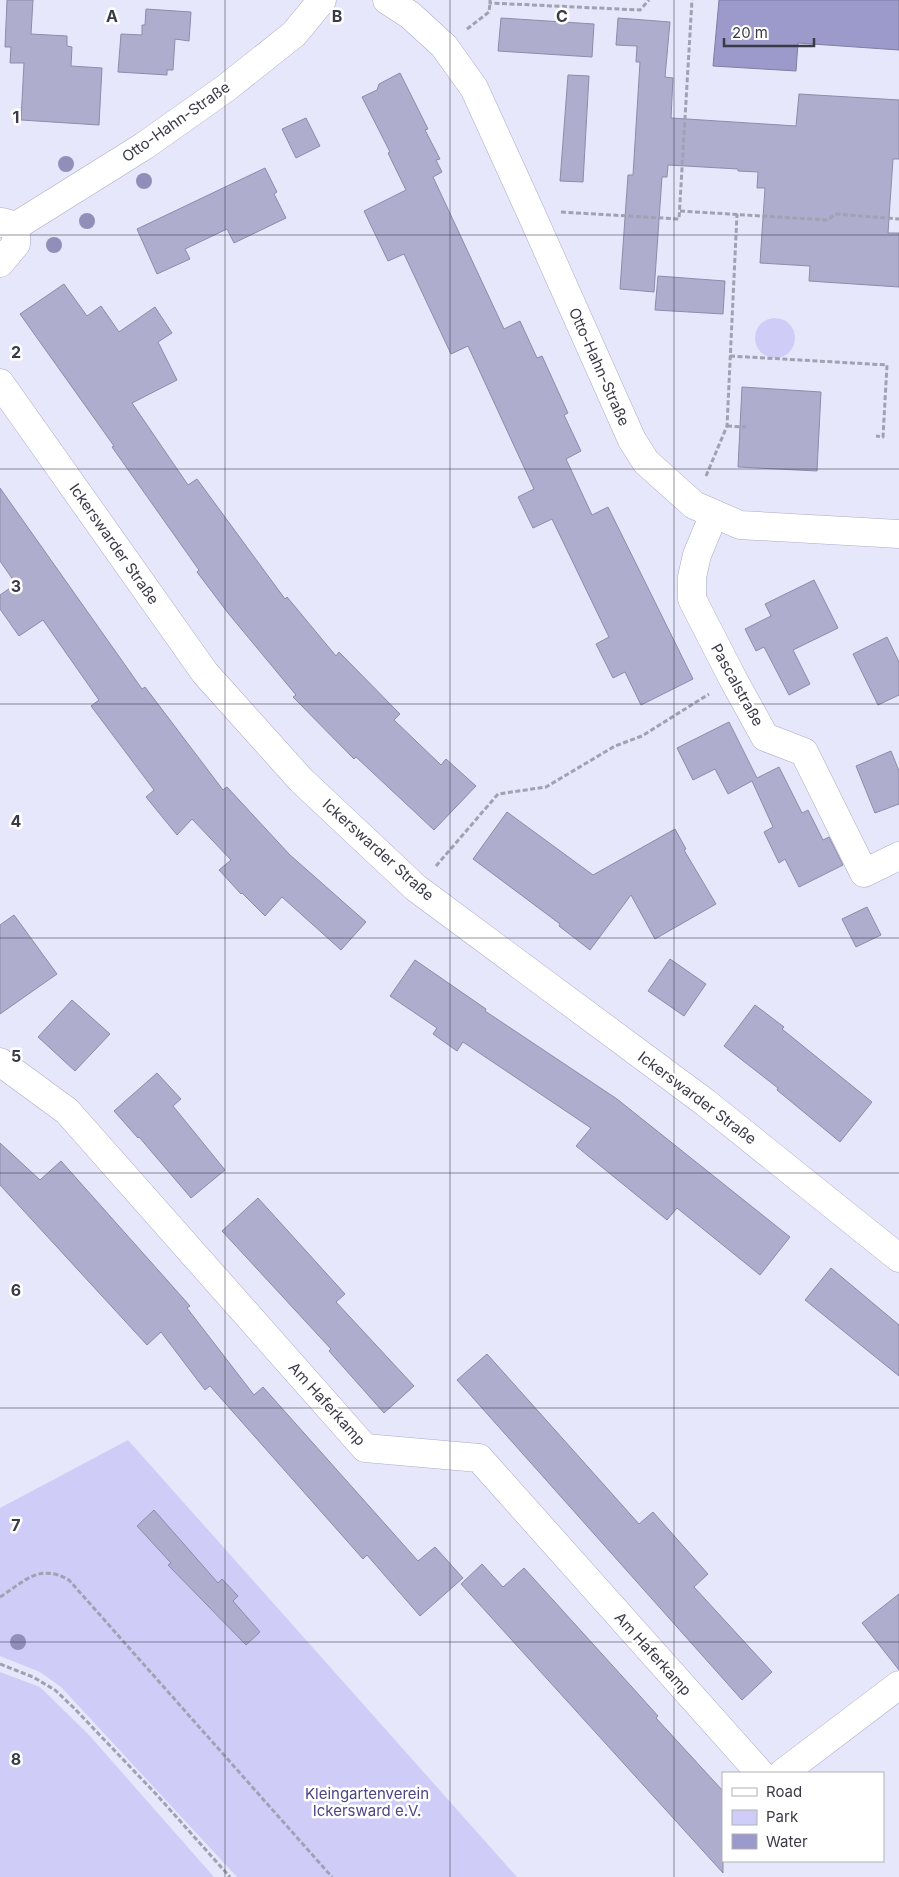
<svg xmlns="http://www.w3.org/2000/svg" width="899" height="1877" viewBox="0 0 899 1877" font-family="Inter,sans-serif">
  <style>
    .green { fill: #cfcdf8 }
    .water { fill: #9c99cb; stroke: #7f7da4 }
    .building { fill: #aeadce; stroke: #8c8bab }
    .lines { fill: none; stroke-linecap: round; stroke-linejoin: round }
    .minor-casing { stroke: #abaacb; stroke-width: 29 }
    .secondary-casing { stroke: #abaacb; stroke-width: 29 }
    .path { stroke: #a1a1b2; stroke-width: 3; stroke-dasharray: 5 2.5; stroke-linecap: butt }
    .minor { stroke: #fff; stroke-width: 28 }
    .secondary { stroke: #fff; stroke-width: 28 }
    .tree { fill: #928eba }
    .grid { fill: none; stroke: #3b3b48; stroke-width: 1; stroke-opacity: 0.55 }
    .labels { text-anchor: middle; stroke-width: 5; stroke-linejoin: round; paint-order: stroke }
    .street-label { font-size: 15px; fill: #3b3b48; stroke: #fff }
    .park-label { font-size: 15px; fill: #4d4585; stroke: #fff }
    .grid-label { font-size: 16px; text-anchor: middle; font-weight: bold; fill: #3b3b48; stroke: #fff; stroke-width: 5; stroke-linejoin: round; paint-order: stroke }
  </style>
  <rect width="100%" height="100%" fill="#e7e7fb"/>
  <!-- green -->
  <g class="green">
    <circle cx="775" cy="338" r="20"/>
    <path d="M128,1440L517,1877H237L61,1687L40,1672L0,1656V1508Z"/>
    <path d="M0,1672L40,1687L89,1735L214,1877H0Z"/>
  </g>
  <!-- water -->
  <path class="water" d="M719,0H899V50L798,43L796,71L713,66Z"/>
  <!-- building -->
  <g class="building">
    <path d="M7,0H33L31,34L67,36V46L72,47L71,66L102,68L99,125L21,120L24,63H10L11,47H5Z"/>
    <path d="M146,9L191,12L189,41L175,39L173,70H167V75L118,72L121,34L142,35V25H145Z"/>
    <path d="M501,18L594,24L592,57L498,51Z"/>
    <path d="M618,18L670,22L665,77L673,78L671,118L796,126L799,94L899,100V159H893L888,233H899V287L809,281L810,266L760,263L765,188H757L758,172L738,171V169L668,165L667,177H662L654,292L620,289L628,175H633L640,62H636L637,46L616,45Z"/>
    <path d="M400,73L428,129L425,130L440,159L436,160L442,172L433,177L504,329L520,321L537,358L542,356L568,413L564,415L581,451L566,459L592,515L608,507L693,679L641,705L625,672L613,678L596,644L609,637L552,519L533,528L518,497L534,489L468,346L451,354L404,254L388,261L364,211L406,190L388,153L390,152L362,97L377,90L379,84Z"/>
    <path d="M568,75L589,76L583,182L560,181Z"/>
    <path d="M306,118L320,146L296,158L282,129Z"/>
    <path d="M265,168L277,192L274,194L286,218L234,243L227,229L185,249L190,259L157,274L137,229Z"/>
    <path d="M658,276L725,281L723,314L655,310Z"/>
    <path d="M64,284L87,316L101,306L119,332L155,307L172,333L158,342L177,380L132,403L188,485L197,479L285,599L287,597L336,656L339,652L400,714L394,720L441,765L446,759L476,786L434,830L356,757L354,759L293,697L296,695L228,613L197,572L199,570L112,447L114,446L20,314Z"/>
    <path d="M742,387L821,392L817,471L738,467Z"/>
    <path d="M0,488L142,689L145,687L223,790L227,787L290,855L366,922L341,950L282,897L265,916L242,893L241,894L219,870L231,860L192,819L177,835L146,797L154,790L91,706L99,700L43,620L19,636L0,609V595L16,584L0,561Z"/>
    <path d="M814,580L838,628L793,650L810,684L789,695L764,647L756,651L745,629L771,616L765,604Z"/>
    <path d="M887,637L899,662V695L878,705L853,654Z"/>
    <path d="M729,722L757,778L779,767L802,813L808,810L823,840L829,837L843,865L799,887L785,859L779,863L764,832L773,827L752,781L728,794L715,769L693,780L677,748Z"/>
    <path d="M891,751L899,771V804L875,813L856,766Z"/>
    <path d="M507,812L593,875L675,829L686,849L684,850L716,904L655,939L631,895L590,950L559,926L560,924L473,859Z"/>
    <path d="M867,907L881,935L856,947L842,919Z"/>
    <path d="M14,915L57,974L0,1014V925Z"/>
    <path d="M670,959L706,984L684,1016L648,991Z"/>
    <path d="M415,960L486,1009L485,1011L617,1099L790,1237L760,1275L677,1208L667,1220L576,1146L591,1128L463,1042L457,1051L433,1034L437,1028L390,996Z"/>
    <path d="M72,1000L110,1034L75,1071L38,1037Z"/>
    <path d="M755,1005L784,1027L782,1029L872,1102L840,1142L777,1090L778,1088L724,1046Z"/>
    <path d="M157,1073L181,1099L173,1106L225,1170L191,1198L139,1137L138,1138L114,1111Z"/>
    <path d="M0,1143L40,1180L61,1161L190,1306L187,1308L254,1395L263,1387L418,1561L435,1547L463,1578L420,1616L367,1555L363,1559L210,1386L205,1390L161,1332L147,1345L0,1185Z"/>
    <path d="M258,1198L345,1294L336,1302L414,1386L384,1413L329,1351L331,1349L222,1231Z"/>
    <path d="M831,1268L899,1325V1376L805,1300Z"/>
    <path d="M487,1354L639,1524L653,1512L708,1574L694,1587L772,1672L742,1700L457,1380Z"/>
    <path d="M154,1510L218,1583L222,1579L238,1596L233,1601L260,1632L246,1645L168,1565L171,1563L137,1526Z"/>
    <path d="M482,1564L503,1587L524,1568L631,1686L658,1716L656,1718L723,1791V1873L461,1584Z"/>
    <path d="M899,1594V1670L862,1623Z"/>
  </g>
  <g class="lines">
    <defs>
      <g id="minor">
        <path d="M387,0L410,15L444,46L474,88L530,211L632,440L646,462L694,505L740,525L899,534"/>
        <path d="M0,223L2,222L16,226L144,146L226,88L294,34L322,0"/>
        <path d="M0,263L16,244V226"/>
        <path d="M714,514L697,555L692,577V599L733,679L765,737L804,752L864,873L899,856"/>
        <path d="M0,1062L67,1111L365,1448L479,1458L760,1773"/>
        <path d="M783,1773L899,1685"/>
      </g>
      <path id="secondary" d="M0,383L205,673L301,780L416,888L706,1103L899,1258"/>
    </defs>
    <!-- minor casing -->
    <use href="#minor" class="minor-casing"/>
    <!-- secondary casing -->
    <use href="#secondary" class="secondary-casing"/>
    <!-- path -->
    <g class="path">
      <path d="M490,0V3L640,10L649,0"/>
      <path d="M467,29L489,12L490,3"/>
      <path d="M680,211L827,220L836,214L899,219"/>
      <path d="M561,212L679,219L692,0"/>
      <path d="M730,356L887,365L883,437L876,436"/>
      <path d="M727,426L746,427"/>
      <path d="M706,476L727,426L737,214"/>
      <path d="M436,866L498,794L546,787L615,746L642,736L709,694"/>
      <path d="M0,1597C25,1581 39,1563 69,1580L332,1877"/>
      <path d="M0,1664L33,1677L55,1690L74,1708L156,1794L230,1877"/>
    </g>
    <!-- minor -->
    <use href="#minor" class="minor"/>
    <!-- secondary -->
    <use href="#secondary" class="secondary"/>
  </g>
  <!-- trees -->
  <g class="tree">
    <circle cx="66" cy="164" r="8"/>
    <circle cx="144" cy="181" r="8"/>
    <circle cx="87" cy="221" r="8"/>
    <circle cx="54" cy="245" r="8"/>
    <circle cx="18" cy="1642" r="8"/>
  </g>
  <!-- grid -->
  <path class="grid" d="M225,0V1877M450,0V1877M674,0V1877M0,235H899M0,469H899M0,704H899M0,938H899M0,1173H899M0,1408H899M0,1642H899"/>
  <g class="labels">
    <!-- street labels -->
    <g class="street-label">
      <text transform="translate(176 122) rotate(-35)" y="5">Otto-Hahn-Straße</text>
      <text transform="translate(599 367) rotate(66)" y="5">Otto-Hahn-Straße</text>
      <text transform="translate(114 544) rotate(55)" y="5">Ickerswarder Straße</text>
      <text transform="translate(737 685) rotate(61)" y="5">Pascalstraße</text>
      <text transform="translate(378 850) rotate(42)" y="5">Ickerswarder Straße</text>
      <text transform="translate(697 1098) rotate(37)" y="5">Ickerswarder Straße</text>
      <text transform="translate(327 1404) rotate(48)" y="5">Am Haferkamp</text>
      <text transform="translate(653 1654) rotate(48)" y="5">Am Haferkamp</text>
    </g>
    <!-- park labels -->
    <g class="park-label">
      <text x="367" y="1799">Kleingartenverein<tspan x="367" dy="17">Ickersward e.V.</tspan></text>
    </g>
  </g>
  <g class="grid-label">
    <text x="112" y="22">A</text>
    <text x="337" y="22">B</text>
    <text x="562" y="22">C</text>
    <text x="16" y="123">1</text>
    <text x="16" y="358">2</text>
    <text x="16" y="592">3</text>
    <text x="16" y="827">4</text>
    <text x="16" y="1062">5</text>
    <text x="16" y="1296">6</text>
    <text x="16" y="1531">7</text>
    <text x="16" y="1765">8</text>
  </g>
  <!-- legend -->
  <rect x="722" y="1772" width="162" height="90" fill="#ffffff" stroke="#b1b1b6"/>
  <rect x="732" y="1788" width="25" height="8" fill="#ffffff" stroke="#b1b1b6"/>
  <text x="766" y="1797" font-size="15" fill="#3b3b48">Road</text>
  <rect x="732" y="1810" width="25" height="15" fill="#cfcdf8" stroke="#b1b1b6"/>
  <text x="766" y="1822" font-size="15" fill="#3b3b48">Park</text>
  <rect x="732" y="1834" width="25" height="15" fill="#9c99cb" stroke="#b1b1b6"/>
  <text x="766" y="1847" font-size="15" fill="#3b3b48">Water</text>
  <!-- scale -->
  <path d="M724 38v8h90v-8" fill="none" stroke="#3b3b48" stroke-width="2.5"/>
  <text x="732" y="38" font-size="15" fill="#3b3b48" stroke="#ffffff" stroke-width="4" paint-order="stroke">20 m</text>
</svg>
